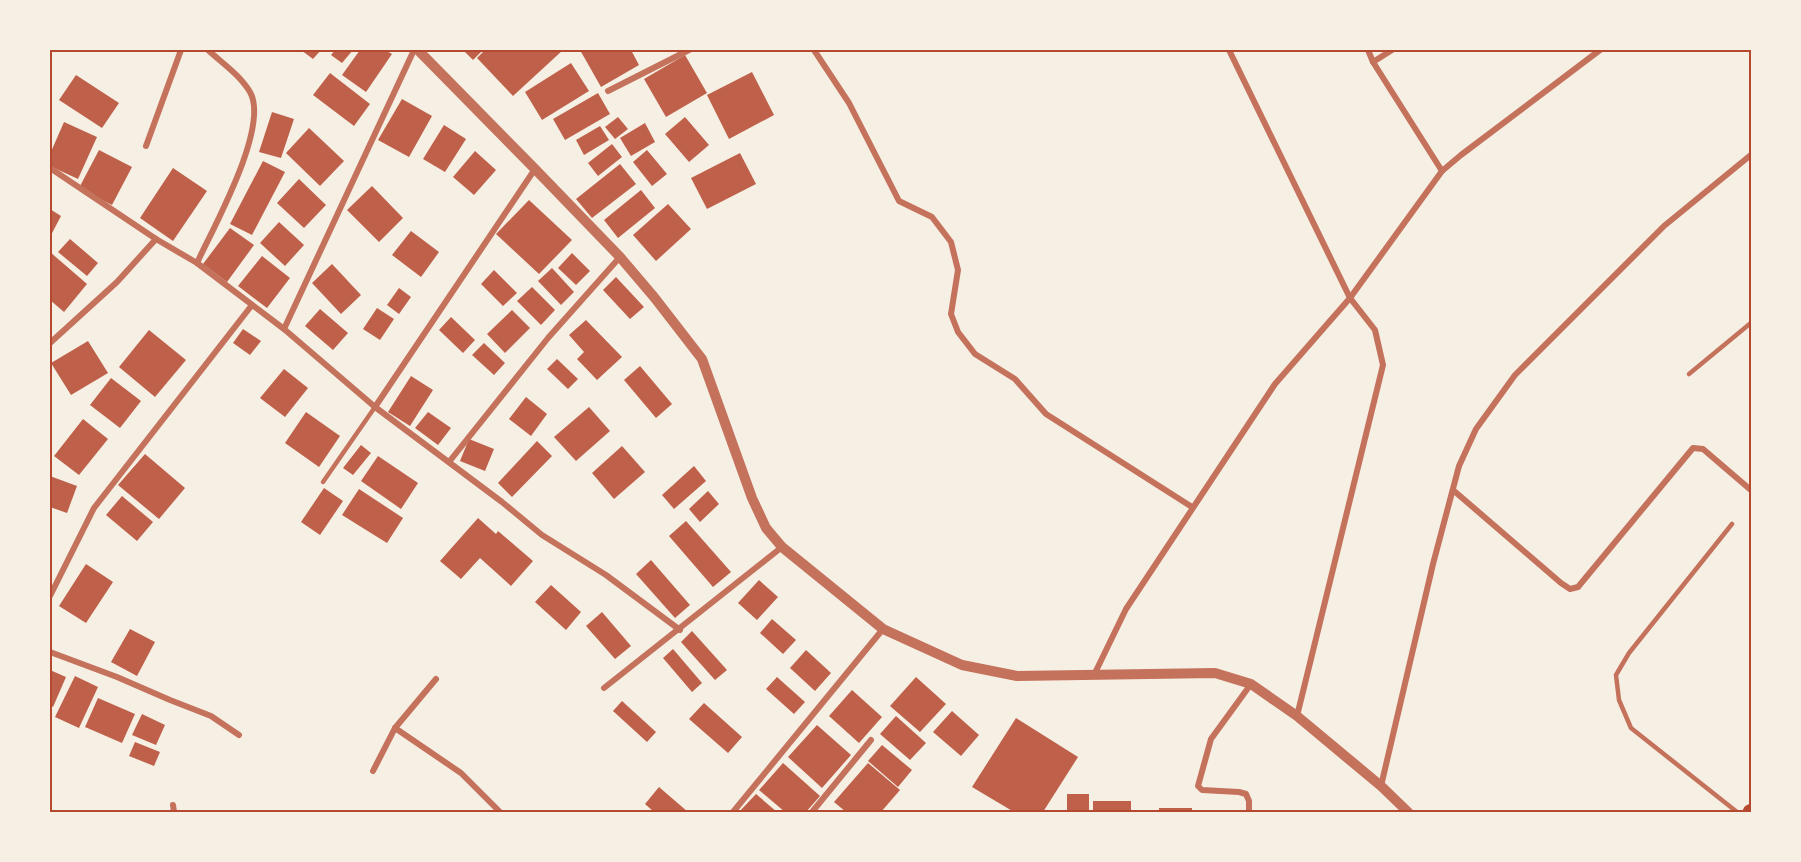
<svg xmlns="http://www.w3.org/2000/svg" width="1801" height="862" viewBox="0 0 1801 862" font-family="Inter,sans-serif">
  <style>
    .building { fill: #bf614a }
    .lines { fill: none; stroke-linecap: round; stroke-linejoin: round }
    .service { stroke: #c5725c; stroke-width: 4.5 }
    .minor { stroke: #c5725c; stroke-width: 6 }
    .tertiary { stroke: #c5725c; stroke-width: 10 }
    .primary { stroke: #b5482f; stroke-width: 15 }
    .neatline { fill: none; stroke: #b5482f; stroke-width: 2 }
  </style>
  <rect width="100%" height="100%" fill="#f6efe4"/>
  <!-- building -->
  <g class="building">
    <path d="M301,50H321L313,59Z"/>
    <path d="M335,50H353L342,63L331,55Z"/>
    <path d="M360,50H385L392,54L366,92L342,75Z"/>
    <path d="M463,50H483L473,60Z"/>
    <path d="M485,50H563L513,96L477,58Z"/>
    <path d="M580,50H631L639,65L601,87Z"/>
    <path d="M685,55L707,93L666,117L644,79Z"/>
    <path d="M571,63L589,91L542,120L525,92Z"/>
    <path d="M752,72L774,115L729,139L707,95Z"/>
    <path d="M330,73L370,104L354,126L313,95Z"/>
    <path d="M76,75L119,103L102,128L59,100Z"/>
    <path d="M598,93L610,114L565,140L553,119Z"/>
    <path d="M402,99L432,116L409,157L378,140Z"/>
    <path d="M272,112L294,119L281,158L259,152Z"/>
    <path d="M618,117L628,129L615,139L605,127Z"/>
    <path d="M685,117L709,145L689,162L665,134Z"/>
    <path d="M64,122L97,137L78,179L50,166V154Z"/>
    <path d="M645,123L655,142L631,156L620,138Z"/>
    <path d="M444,125L466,139L445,172L423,159Z"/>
    <path d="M600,126L609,140L584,155L576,140Z"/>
    <path d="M309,128L344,161L320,186L286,153Z"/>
    <path d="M612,144L622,157L598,176L588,163Z"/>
    <path d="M99,150L132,167L112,205L79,188Z"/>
    <path d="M647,150L667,174L652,186L633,162Z"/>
    <path d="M475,151L496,170L474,195L453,177Z"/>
    <path d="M740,153L756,184L707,209L691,178Z"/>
    <path d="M263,161L285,172L252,235L230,224Z"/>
    <path d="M620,164L636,184L592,218L576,199Z"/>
    <path d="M173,168L207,191L173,241L140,218Z"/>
    <path d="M299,179L326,205L304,228L277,203Z"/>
    <path d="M372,186L403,218L379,242L347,210Z"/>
    <path d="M641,190L655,208L618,238L604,220Z"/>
    <path d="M529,200L572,240L539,274L496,234Z"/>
    <path d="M668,204L691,229L656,261L633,235Z"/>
    <path d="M50,209L61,216L50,237Z"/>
    <path d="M279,222L304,245L285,266L260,243Z"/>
    <path d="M230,228L254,245L227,282L203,264Z"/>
    <path d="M411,231L439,252L421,277L392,255Z"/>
    <path d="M70,239L98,263L87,276L58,252Z"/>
    <path d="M50,252L87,284L64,312L50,300Z"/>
    <path d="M572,253L590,271L576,285L558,268Z"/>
    <path d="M262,256L290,278L267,308L238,286Z"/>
    <path d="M332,264L361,295L341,314L312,283Z"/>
    <path d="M552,268L574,292L561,305L538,281Z"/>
    <path d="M494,270L517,293L503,306L481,284Z"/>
    <path d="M616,277L644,307L630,319L603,290Z"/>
    <path d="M532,287L555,310L541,325L517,301Z"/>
    <path d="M399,288L411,297L399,314L387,305Z"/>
    <path d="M377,308L394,319L380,340L363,329Z"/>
    <path d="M320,309L348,333L333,350L305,326Z"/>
    <path d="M512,310L530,328L505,353L487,334Z"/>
    <path d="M451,317L475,340L463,353L439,330Z"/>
    <path d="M586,320L622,357L597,380L577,359L584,352L569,335Z"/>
    <path d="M243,329L261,341L250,355L233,343Z"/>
    <path d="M149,330L186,360L155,397L119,367Z"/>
    <path d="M88,341L108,373L71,395L51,363Z"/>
    <path d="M484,343L505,363L494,375L472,355Z"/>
    <path d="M557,359L578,379L568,389L547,369Z"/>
    <path d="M640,366L672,404L656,418L624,380Z"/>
    <path d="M284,369L308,388L285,417L260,398Z"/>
    <path d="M411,376L433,390L410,426L388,412Z"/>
    <path d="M111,378L141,401L120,428L90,405Z"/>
    <path d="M526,397L547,414L531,436L509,419Z"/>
    <path d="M589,407L610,431L576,461L554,437Z"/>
    <path d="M306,412L340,436L319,467L285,443Z"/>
    <path d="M428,412L451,428L438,445L415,428Z"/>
    <path d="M83,419L108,439L79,475L54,456Z"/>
    <path d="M469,439L494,449L485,471L460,461Z"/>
    <path d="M537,441L552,456L512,497L498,483Z"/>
    <path d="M361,445L371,453L353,475L343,468Z"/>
    <path d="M622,446L645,472L614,499L592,473Z"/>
    <path d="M145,454L185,488L159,519L118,485Z"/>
    <path d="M378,456L418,483L401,509L361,481Z"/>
    <path d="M694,466L706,481L674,509L662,495Z"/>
    <path d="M50,476L77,486L67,513L50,507Z"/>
    <path d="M324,488L343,501L320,535L301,522Z"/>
    <path d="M359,489L403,518L387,543L342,515Z"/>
    <path d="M708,491L719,504L700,522L689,509Z"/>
    <path d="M122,496L153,522L137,541L106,515Z"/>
    <path d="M478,518L496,534L498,531L533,561L511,586L480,558L461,579L440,561Z"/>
    <path d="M686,521L731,572L713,587L669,536Z"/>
    <path d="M651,560L690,605L675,618L636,574Z"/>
    <path d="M86,564L113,582L86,623L59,606Z"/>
    <path d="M759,580L778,597L757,620L738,603Z"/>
    <path d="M551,585L581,612L566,630L535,602Z"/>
    <path d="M602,612L631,646L615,659L586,626Z"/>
    <path d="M772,619L796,640L783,654L760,633Z"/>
    <path d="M130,629L155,642L137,676L111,662Z"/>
    <path d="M692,631L727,670L715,680L681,642Z"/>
    <path d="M673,649L702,683L692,692L663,658Z"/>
    <path d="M806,650L831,673L815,691L790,668Z"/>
    <path d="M50,670L66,677L53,707L50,705Z"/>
    <path d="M75,676L98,687L79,728L55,717Z"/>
    <path d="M777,677L805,702L794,714L766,689Z"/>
    <path d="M916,677L946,704L920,732L890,706Z"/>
    <path d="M852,690L882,717L859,743L829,716Z"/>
    <path d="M98,698L135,714L122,743L85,727Z"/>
    <path d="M622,701L656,732L647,742L613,711Z"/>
    <path d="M704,703L742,737L728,753L689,719Z"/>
    <path d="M952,711L979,735L961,756L933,732Z"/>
    <path d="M142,714L165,725L156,745L132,735Z"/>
    <path d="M896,716L926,743L910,760L880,734Z"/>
    <path d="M1016,718L1078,757L1043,812H1014L972,787Z"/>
    <path d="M817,725L851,755L822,788L788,757Z"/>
    <path d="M135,742L160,752L154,766L129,756Z"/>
    <path d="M882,745L912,770L898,787L868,761Z"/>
    <path d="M783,763L820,796L806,812H785L759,790Z"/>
    <path d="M868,763L900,790L881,812H846L834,802Z"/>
    <path d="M659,787L688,812H654L645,804Z"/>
    <path d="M756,794L777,812H739Z"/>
    <rect x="1067" y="794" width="22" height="18"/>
    <rect x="1093" y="801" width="38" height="11"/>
    <rect x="1159" y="808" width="33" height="4"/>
  </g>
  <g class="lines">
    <!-- service -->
    <g class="service">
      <path d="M1689,374L1752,322"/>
      <path d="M323,482L375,407"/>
      <path d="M1732,524L1629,653L1616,675L1619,700L1631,728L1737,812"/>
    </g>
    <!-- minor -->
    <g class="minor">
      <path d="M414,50L284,329L375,407L502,502L542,535L606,575L680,630"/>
      <path d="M814,50L849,103L899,201L932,217L951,242L958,270L951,314L958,332L975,354L1015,379L1046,414L1192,507"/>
      <path d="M1229,50L1350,298L1375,330L1383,365L1297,716"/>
      <path d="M1368,50L1373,62L1442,171"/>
      <path d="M1373,62L1392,50"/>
      <path d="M608,91L689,50"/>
      <path d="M146,146L181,50"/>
      <path d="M50,168L156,239L197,263L284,329"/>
      <path d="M197,263C213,228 270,127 250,92C240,75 222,63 208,50"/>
      <path d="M50,343L117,282L156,239"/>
      <path d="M375,407L535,169"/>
      <path d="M449,462L548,338L620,257"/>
      <path d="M1453,490L1561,583L1570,589L1578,587L1693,448L1703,449L1752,491"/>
      <path d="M50,596L94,508L252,305"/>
      <path d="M50,652L117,677L170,700L211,716L239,735"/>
      <path d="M1094,675L1126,609L1275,384L1350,298L1442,171L1461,155L1600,50"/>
      <path d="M604,688L782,547"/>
      <path d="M395,728L461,773L500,812"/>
      <path d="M373,771L395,728L436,679"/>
      <path d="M1381,786L1433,564L1459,466L1476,429L1515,375L1664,226L1752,154"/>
      <path d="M173,805L174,812"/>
      <path d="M733,812L883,629"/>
      <path d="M812,812L871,740"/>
      <path d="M1249,812V801L1246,794L1239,792L1202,790L1198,786L1211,739L1251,684"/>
    </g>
    <!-- tertiary -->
    <path class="tertiary" d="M418,50L535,169L620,257L654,297L702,359L752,498L766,528L782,547L883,629L962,665L1017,676L1215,673L1251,684L1297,716L1381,786L1408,812"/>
    <!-- primary -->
    <path class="primary" d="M1750,812L1752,811"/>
  </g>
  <!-- border -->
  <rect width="1801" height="862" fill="none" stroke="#f6efe4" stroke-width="102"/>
  <rect x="51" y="51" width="1699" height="760" class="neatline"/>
</svg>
